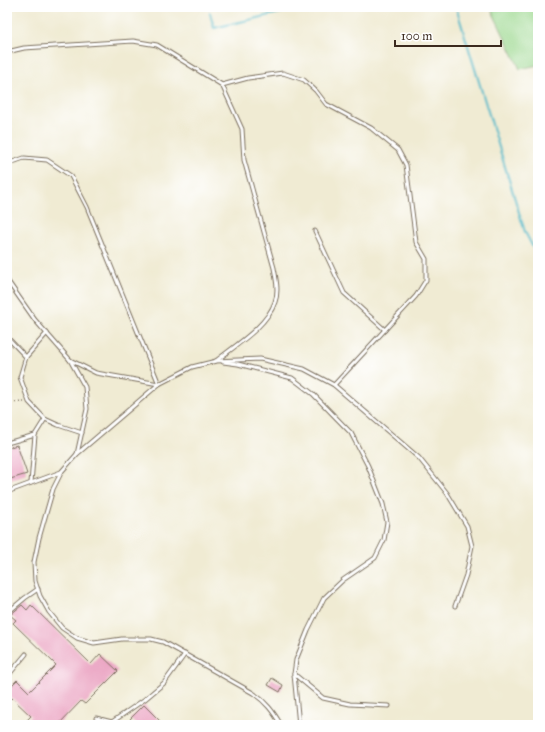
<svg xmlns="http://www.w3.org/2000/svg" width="545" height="732" viewBox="0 0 545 732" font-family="'IM FELL Great Primer',serif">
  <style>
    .green { fill: #9ad78c; stroke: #6a8055 }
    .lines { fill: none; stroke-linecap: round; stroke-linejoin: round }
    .stream { stroke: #4fbacb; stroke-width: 2 }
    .building { fill: #eaa0c0 }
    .lane-casing { stroke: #7a6e5d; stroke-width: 5 }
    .path { stroke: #7a6e5d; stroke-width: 1.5; stroke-dasharray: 1 3; stroke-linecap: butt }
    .lane { stroke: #fff; stroke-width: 3 }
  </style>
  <rect width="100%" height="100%" fill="#fff"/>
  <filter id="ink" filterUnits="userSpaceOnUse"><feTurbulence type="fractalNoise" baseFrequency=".025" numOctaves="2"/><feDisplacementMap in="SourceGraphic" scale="8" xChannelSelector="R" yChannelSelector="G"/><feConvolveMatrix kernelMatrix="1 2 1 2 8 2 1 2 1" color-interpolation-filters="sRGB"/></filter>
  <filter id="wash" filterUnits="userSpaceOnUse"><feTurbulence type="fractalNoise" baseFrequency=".012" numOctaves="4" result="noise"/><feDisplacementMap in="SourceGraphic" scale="16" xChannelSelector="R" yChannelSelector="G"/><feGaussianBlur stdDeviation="0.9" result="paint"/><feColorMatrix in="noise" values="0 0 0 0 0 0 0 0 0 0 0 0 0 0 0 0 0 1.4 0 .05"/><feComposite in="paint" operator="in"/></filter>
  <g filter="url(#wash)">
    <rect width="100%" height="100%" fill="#f0ebd3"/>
    <!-- green -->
    <path class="green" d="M490,7H538V65L520,69Z"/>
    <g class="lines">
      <!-- stream -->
      <g class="stream">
        <path d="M456,7L525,232L538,257"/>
        <path d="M210,13L214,28L305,7"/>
      </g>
    </g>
    <g id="blocks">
      <!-- building -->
      <g class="building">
        <path d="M17,445L27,474L7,480V448Z"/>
        <path d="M22,605L27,610L31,605L91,664L100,654L118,671L85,704L81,701L58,725H22L31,716L12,698L11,699L7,695V690L17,680L29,692L56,665L13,623L16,620L10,615Z"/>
        <path d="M272,678L283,685L280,692L268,685Z"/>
        <path d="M144,705L164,725H136L130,719Z"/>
      </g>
    </g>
  </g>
  <g filter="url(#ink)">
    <use href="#blocks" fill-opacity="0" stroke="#7a6e5d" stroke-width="1"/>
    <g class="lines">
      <defs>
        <g id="lane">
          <path d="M7,52L24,48L133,41L157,45L222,85"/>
          <path d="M7,164L24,158L47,160L71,176L87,207L159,384"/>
          <path d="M315,231L344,293L385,330"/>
          <path d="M7,280L35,320L70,360L96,373L159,384"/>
          <path d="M47,333L26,357L20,377L29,402L45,419L58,425L82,433"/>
          <path d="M7,337L26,357"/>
          <path d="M70,360L85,387L87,409L77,454"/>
          <path d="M216,361C236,345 267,326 275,302C279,291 276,279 274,268L244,160L242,129L222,85L248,78L283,73L304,80L316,91L326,104L371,128L398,150L406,165L416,242L426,259V280L416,296L334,385"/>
          <path d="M223,362L238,364L292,378L313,394L351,433L368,466L383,504L387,522L384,540L375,558L343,580L324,598L308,630L296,660L294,674L299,725"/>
          <path d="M7,443L35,435L45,419"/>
          <path d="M31,483L35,435"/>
          <path d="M7,492L61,472"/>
          <path d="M7,613L25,598L38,589"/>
          <path d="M294,674L323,698L350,704L389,706"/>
          <path d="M7,677L26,654"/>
          <path d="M96,718L112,722L145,699L164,683L185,654"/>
          <path d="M7,720L12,725"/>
          <path d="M281,725C273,711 266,702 253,693L163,642L151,639H122L94,643L77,638L62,628L49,612L40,596L35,581L34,562L39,538L53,489L62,471L77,454L159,384L192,367L216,361L260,359L304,369L334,385L419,458L447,493L467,526L472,546L466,575L455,606"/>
        </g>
      </defs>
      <!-- lane casing -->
      <use href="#lane" class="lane-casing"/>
      <!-- path -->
      <path class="path" d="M7,403L25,402"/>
      <!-- lane -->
      <use href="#lane" class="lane"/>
    </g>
  </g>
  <!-- margin -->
  <rect width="545" height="732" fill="none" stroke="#fff" stroke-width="24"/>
  <!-- scale -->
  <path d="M395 40v6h106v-6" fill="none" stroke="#3b2a1e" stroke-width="2"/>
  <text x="401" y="40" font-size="12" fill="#3b2a1e" stroke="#ffffff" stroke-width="3" paint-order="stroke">100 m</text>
</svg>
